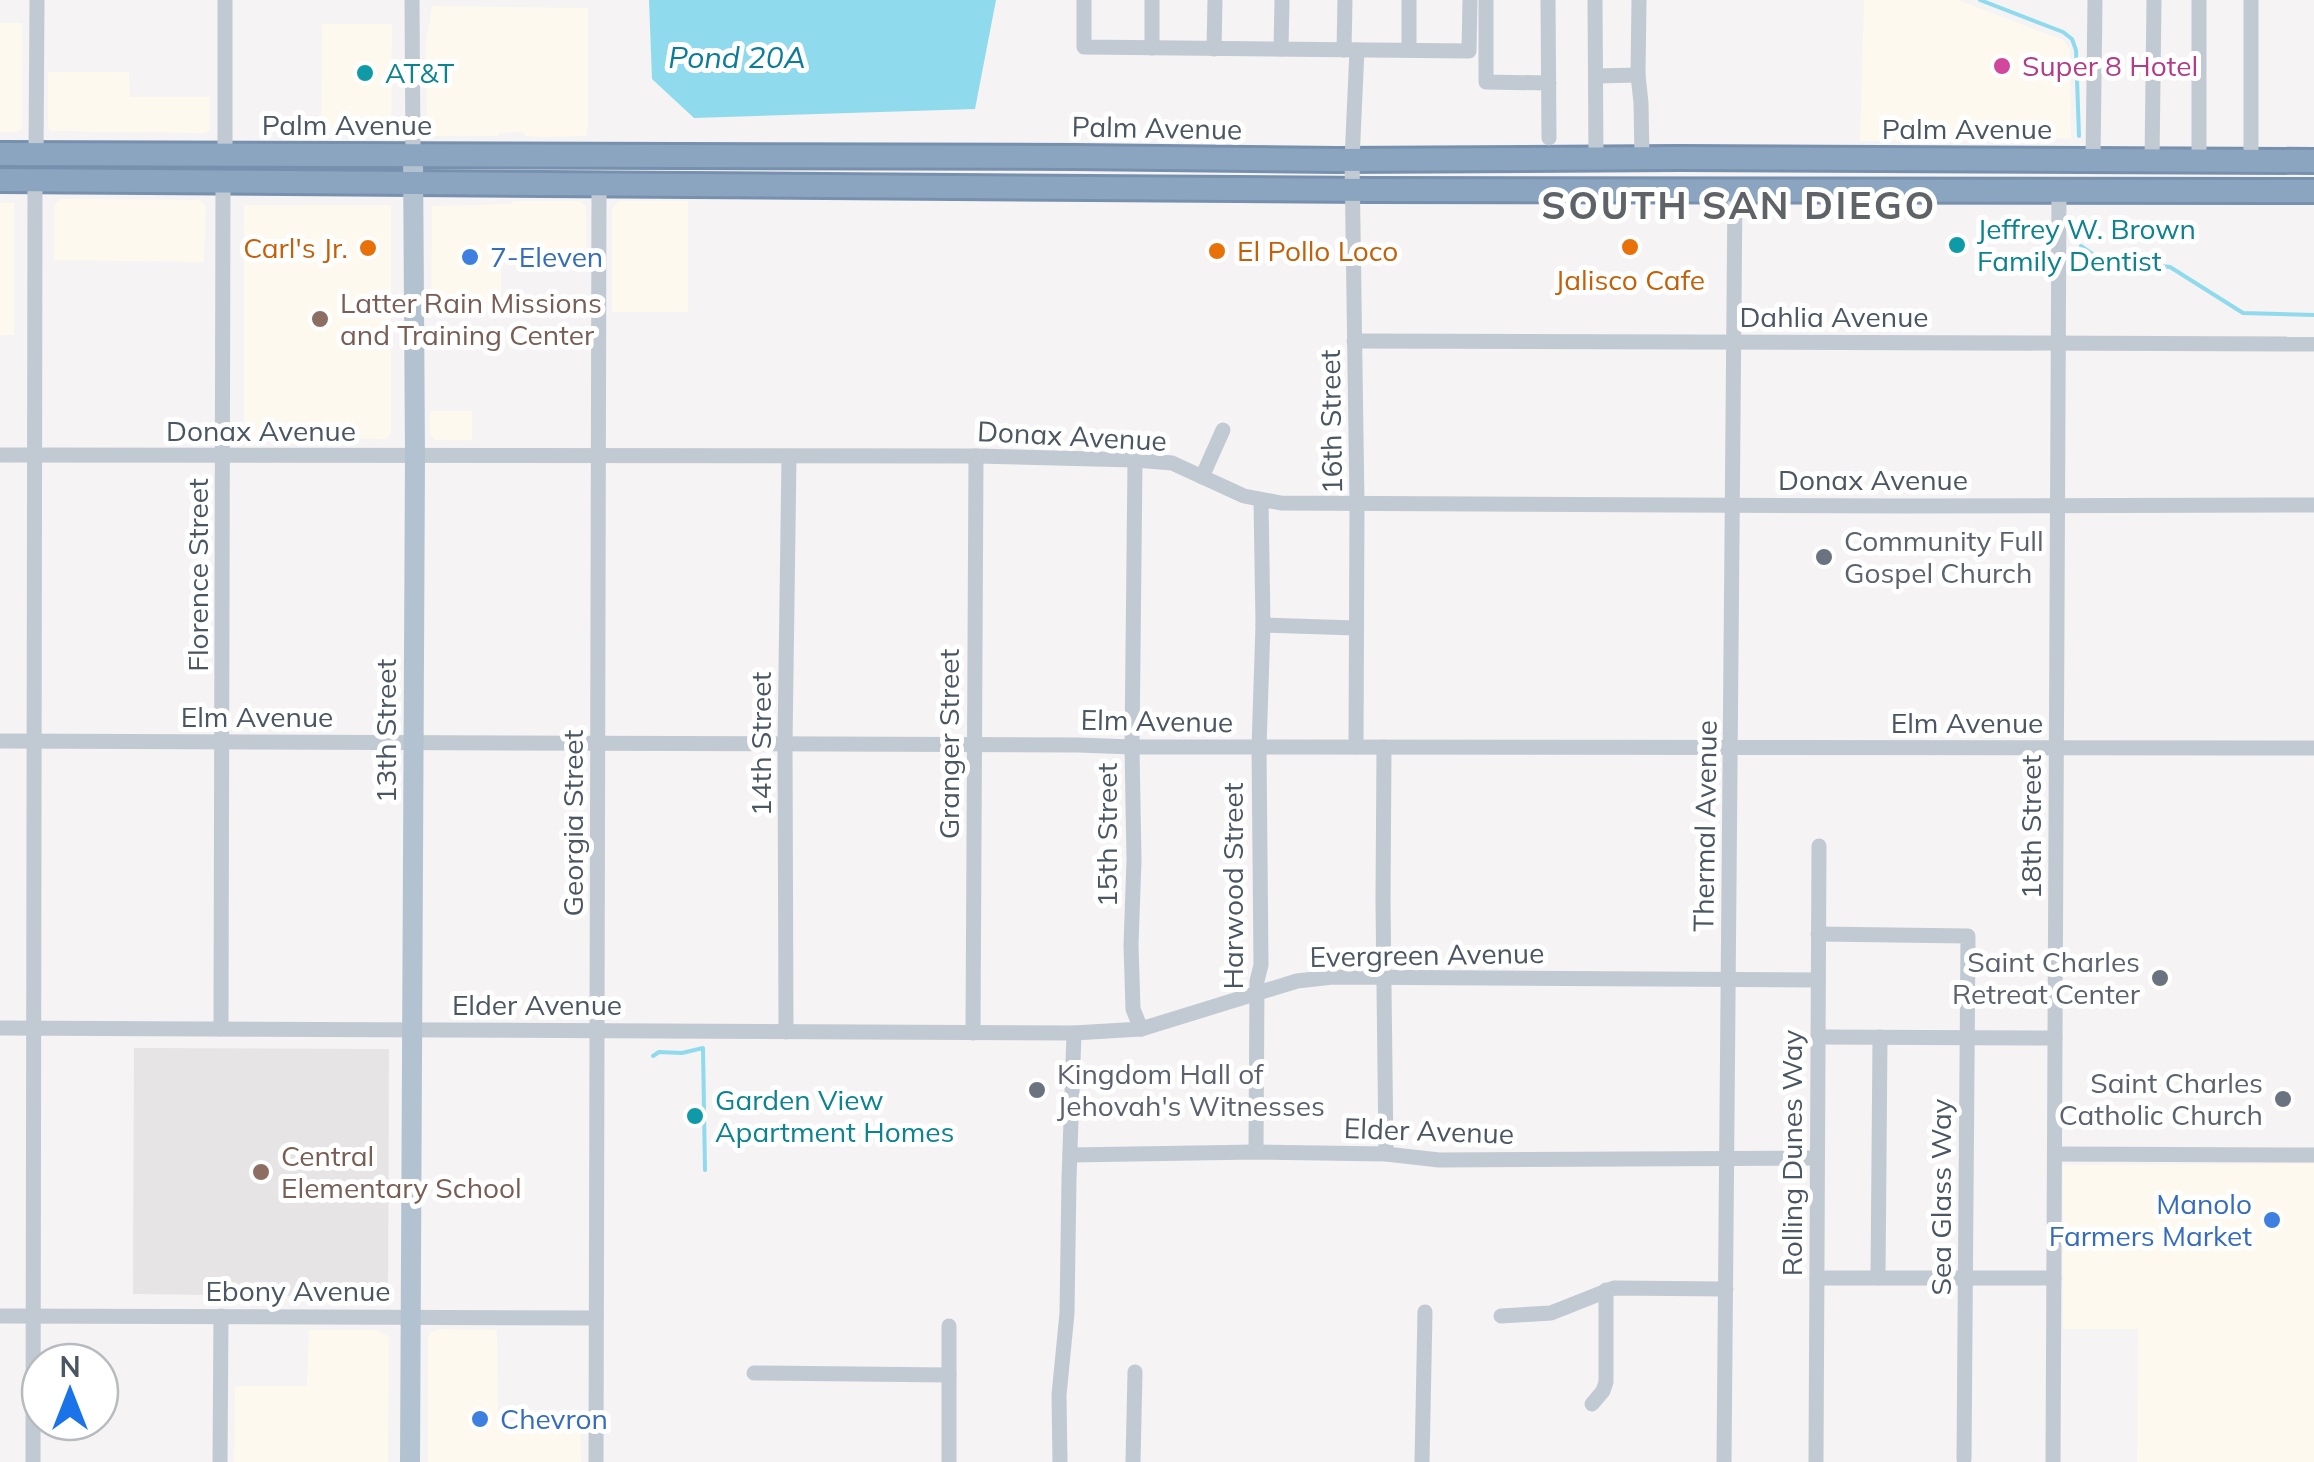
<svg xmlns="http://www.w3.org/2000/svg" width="2314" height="1462" viewBox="0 0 2314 1462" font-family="Mulish,sans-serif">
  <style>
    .commercial { fill: #fdf9ef }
    .education { fill: #e6e4e5 }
    .water { fill: #90daee }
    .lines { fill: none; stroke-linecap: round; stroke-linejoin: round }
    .stream { stroke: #90daee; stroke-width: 4 }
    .highway-casing { stroke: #7690ad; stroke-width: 28 }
    .minor { stroke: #c1cad2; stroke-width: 15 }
    .major { stroke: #b3c2d1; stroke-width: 20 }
    .highway { stroke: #8ba5c1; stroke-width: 22 }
    .hotel-dot { fill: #d1479c; stroke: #fff; stroke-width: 4 }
    .culture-dot { fill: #0f9aa8; stroke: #fff; stroke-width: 4 }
    .food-dot { fill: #e8710a; stroke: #fff; stroke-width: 4 }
    .shop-dot { fill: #3f7fe0; stroke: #fff; stroke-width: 4 }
    .education-dot { fill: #8d6e63; stroke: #fff; stroke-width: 4 }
    .worship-dot { fill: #6b7280; stroke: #fff; stroke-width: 4 }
    .labels { text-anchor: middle; stroke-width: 10; stroke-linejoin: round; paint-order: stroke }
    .hotel-label { font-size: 28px; fill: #b23c85; stroke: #fff; text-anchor: start }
    .culture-label { font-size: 28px; fill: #0d838f; stroke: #fff; text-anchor: start }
    .street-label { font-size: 28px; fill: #4a5661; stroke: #fff }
    .food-label { font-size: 28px; fill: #c56008; stroke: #fff; text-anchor: end }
    .shop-label { font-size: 28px; fill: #366cbe; stroke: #fff; text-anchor: start }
    .education-label { font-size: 28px; fill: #785e54; stroke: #fff; text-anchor: start }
    .worship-label { font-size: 28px; fill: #5b616d; stroke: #fff; text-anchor: start }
    .water-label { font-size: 30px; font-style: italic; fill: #0c7c9b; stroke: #fff }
    .district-label { font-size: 38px; font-weight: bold; letter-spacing: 2.5px; fill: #5f6368; stroke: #fff }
  </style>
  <rect width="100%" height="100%" fill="#f5f3f3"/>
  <!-- commercial -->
  <g class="commercial">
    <path d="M1864,0H1958L2063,40L2070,50L2071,139L2058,138L2054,141H1860Z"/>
    <path d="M432,6L588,8V126L586,136L543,137L526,136L523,132L499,133L498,136H434L427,127L426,42Z"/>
    <path d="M0,23H22V129L17,132H0Z"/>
    <path d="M322,24H392L391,132H321Z"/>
    <path d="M48,72H129L130,97H210V130L205,133L52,131L48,128Z"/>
    <path d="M61,199L199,200L206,205L204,262L54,260V206Z"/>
    <path d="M513,201H580L586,207L587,262L501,260V312L431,311L432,206L511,204Z"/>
    <path d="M619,201H688V312H612V208Z"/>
    <rect x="0" y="203" width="14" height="132"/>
    <path d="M244,205H391V433L387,439L249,438L244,435Z"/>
    <path d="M430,411H472V440H435L430,435Z"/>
    <path d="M2314,1164V1462H2137L2138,1329H2063V1165Z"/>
    <path d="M440,1329L497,1330L498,1421L580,1422L581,1462H428V1337L431,1332Z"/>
    <path d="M309,1330H377L389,1337L388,1462H234L235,1386H307Z"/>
  </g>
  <!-- education -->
  <path class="education" d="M134,1048L389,1049L388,1297L133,1294Z"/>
  <!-- water -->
  <path class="water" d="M649,0H996L975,109L694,118L652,79Z"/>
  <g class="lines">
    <!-- stream -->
    <g class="stream">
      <path d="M1980,0L2063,32L2072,39L2076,50L2079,136"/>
      <path d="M2081,246L2098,258L2170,267L2243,313L2314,315"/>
      <path d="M653,1056L659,1052L682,1053L703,1048L705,1170"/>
    </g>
    <defs>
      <g id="highway">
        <path d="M0,154L1075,157L1337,160L1679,158L2314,161"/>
        <path d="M0,180L1370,190L2314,191"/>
      </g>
    </defs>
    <!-- highway casing -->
    <use href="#highway" class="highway-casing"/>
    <!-- minor -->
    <g class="minor">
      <path d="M412,0L413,155"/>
      <path d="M1084,0V47L1469,51L1470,0"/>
      <path d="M1486,0V82L1549,83"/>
      <path d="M1548,0L1549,138"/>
      <path d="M1595,0L1596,160"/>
      <path d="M1639,0L1638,75L1641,103L1642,159"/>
      <path d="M2199,0V161"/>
      <path d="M1152,48V0"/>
      <path d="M1214,49L1215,0"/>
      <path d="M1281,49L1282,0"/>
      <path d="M1344,50L1345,0"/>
      <path d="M1409,50V0"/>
      <path d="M1597,76L1638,75"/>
      <path d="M225,154V0"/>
      <path d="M36,155L37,0"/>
      <path d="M2093,160L2095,0"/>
      <path d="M2251,160V0"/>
      <path d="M2152,161L2154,0"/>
      <path d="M1354,341L2314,344"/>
      <path d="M0,455L976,456L1135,460L1172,463L1244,496L1281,503L1903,506L2314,505"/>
      <path d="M1135,460L1132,747L1134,860L1131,945L1133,1009L1141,1029"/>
      <path d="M1202,477L1223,430"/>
      <path d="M1263,625L1356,628"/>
      <path d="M0,741L1078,745L1132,747L2314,748"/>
      <path d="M1356,747L1357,504L1352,160L1357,50"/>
      <path d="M1384,747L1383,902L1386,1154"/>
      <path d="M1818,934L1968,936L1964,1459"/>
      <path d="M0,1028L1074,1033L1141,1029L1297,981L1333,977L1818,980"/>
      <path d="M221,1029L223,181"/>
      <path d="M786,1032L785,744L789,456"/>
      <path d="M973,1033L976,456"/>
      <path d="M1818,1037L2055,1038"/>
      <path d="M1256,1152L1257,981L1261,965L1259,747L1263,625L1261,500"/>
      <path d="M2055,1154L2314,1155"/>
      <path d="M1070,1155L1256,1152L1386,1154L1439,1160L1817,1158"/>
      <path d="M1817,1278H2054"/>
      <path d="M1878,1278L1880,1037"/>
      <path d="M0,1316L596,1318"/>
      <path d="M1501,1316L1551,1313L1614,1288L1726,1289"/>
      <path d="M754,1373L949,1375"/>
      <path d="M1592,1404L1603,1391L1606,1382V1290"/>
      <path d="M1816,1461L1819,846"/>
      <path d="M33,1462L35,180"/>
      <path d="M220,1462L221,1316"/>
      <path d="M596,1462L599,185"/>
      <path d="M949,1462V1326"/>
      <path d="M1060,1462L1059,1395L1067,1313L1069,1179L1074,1033"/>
      <path d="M1133,1462L1135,1372"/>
      <path d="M1422,1462L1425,1312"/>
      <path d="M1724,1462L1735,190"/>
      <path d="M2053,1462L2059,192"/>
    </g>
    <!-- major -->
    <path class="major" d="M410,1462L415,456L413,155"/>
    <!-- highway -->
    <use href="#highway" class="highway"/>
  </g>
  <!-- markers -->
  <circle class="hotel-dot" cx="2002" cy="66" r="10"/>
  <g class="culture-dot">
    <circle cx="365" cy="73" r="10"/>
    <circle cx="1957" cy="245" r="10"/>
    <circle cx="695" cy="1116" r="10"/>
  </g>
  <g class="food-dot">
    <circle cx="1630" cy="247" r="10"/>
    <circle cx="368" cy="248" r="10"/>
    <circle cx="1217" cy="251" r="10"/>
  </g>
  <g class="shop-dot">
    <circle cx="470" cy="257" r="10"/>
    <circle cx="2272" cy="1220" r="10"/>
    <circle cx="480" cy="1419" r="10"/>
  </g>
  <g class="education-dot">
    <circle cx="320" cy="319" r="10"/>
    <circle cx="261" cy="1172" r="10"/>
  </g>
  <g class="worship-dot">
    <circle cx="1824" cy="557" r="10"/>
    <circle cx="2160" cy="978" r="10"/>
    <circle cx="1037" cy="1090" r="10"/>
    <circle cx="2283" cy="1099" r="10"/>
  </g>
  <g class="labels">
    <!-- hotel labels -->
    <g class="hotel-label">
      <text x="2022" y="76">Super 8 Hotel</text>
    </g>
    <!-- culture labels -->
    <g class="culture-label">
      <text x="385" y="83">AT&amp;T</text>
      <text x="1977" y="239">Jeffrey W. Brown<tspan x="1977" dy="32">Family Dentist</tspan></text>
      <text x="715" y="1110">Garden View<tspan x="715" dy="32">Apartment Homes</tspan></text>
    </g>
    <!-- street labels -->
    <g class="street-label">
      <text x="347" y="135">Palm Avenue</text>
      <text transform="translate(1157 128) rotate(1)" y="10">Palm Avenue</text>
      <text x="1967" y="139">Palm Avenue</text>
      <text x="1834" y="327">Dahlia Avenue</text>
      <text transform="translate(1331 422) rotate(-91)" y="10">16th Street</text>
      <text x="261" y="441">Donax Avenue</text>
      <text transform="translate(1072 436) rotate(3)" y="10">Donax Avenue</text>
      <text x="1873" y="490">Donax Avenue</text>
      <text transform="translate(198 575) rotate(-90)" y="10">Florence Street</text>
      <text x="257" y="727">Elm Avenue</text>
      <text transform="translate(1157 721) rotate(1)" y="10">Elm Avenue</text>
      <text x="1967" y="733">Elm Avenue</text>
      <text transform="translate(386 731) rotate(-90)" y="10">13th Street</text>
      <text transform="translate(761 744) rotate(-90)" y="10">14th Street</text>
      <text transform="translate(949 744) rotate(-90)" y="10">Granger Street</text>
      <text transform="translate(573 823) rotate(-90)" y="10">Georgia Street</text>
      <text transform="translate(1705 826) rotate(-89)" y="10">Thermal Avenue</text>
      <text transform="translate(2031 827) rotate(-90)" y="10">18th Street</text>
      <text transform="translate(1107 835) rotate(-90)" y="10">15th Street</text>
      <text transform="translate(1233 886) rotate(-90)" y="10">Harwood Street</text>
      <text transform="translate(1427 955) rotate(-1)" y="10">Evergreen Avenue</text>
      <text x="537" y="1015">Elder Avenue</text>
      <text transform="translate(1429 1131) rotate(2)" y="10">Elder Avenue</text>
      <text transform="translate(1792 1153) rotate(-90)" y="10">Rolling Dunes Way</text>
      <text transform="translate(1941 1197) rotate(-90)" y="10">Sea Glass Way</text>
      <text x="298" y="1301">Ebony Avenue</text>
    </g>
    <!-- food labels -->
    <g class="food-label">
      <text x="348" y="258">Carl's Jr.</text>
      <text x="1237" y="261" text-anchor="start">El Pollo Loco</text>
      <text x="1630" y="290" text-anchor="middle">Jalisco Cafe</text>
    </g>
    <!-- shop labels -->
    <g class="shop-label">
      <text x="490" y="267">7-Eleven</text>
      <text x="2252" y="1214" text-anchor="end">Manolo<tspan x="2252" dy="32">Farmers Market</tspan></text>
      <text x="500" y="1429">Chevron</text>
    </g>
    <!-- education labels -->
    <g class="education-label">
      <text x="340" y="313">Latter Rain Missions<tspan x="340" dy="32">and Training Center</tspan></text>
      <text x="281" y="1166">Central<tspan x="281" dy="32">Elementary School</tspan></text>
    </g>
    <!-- worship labels -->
    <g class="worship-label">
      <text x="1844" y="551">Community Full<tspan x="1844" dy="32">Gospel Church</tspan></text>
      <text x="2140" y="972" text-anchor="end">Saint Charles<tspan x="2140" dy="32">Retreat Center</tspan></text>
      <text x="1057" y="1084">Kingdom Hall of<tspan x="1057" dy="32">Jehovah's Witnesses</tspan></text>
      <text x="2263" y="1093" text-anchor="end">Saint Charles<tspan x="2263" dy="32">Catholic Church</tspan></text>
    </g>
    <!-- water labels -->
    <g class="water-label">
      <text x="737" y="68">Pond 20A</text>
    </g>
    <!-- district labels -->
    <g class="district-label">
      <text x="1739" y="219">SOUTH SAN DIEGO</text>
    </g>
  </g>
  <!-- north arrow -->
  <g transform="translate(70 1392)"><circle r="48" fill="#ffffff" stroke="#b7bbc0" stroke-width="2.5"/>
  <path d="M0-8L18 38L0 25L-18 38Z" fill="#1a73e8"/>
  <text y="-15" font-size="28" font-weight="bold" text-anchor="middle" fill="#4a5661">N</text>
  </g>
</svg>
